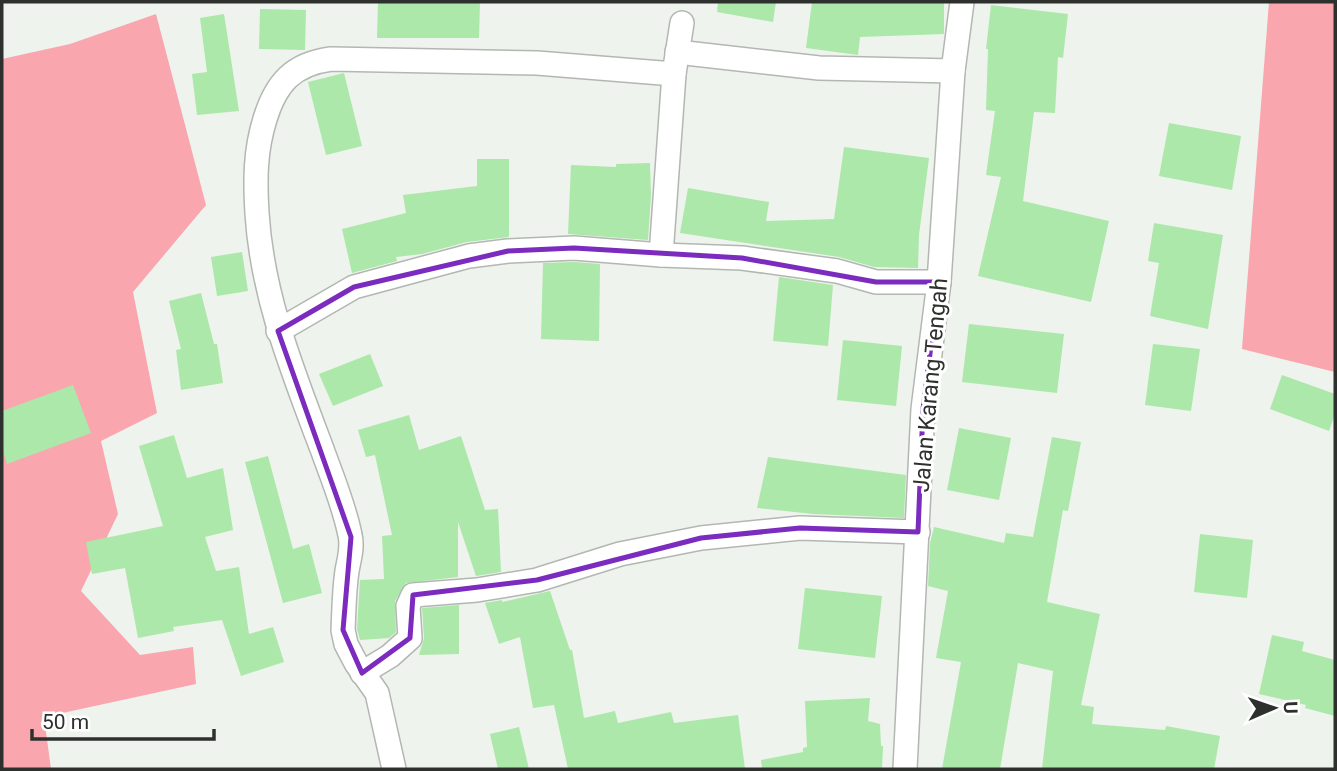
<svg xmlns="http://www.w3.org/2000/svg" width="1337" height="771" viewBox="0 0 1337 771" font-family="Roboto,sans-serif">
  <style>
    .green { fill: #f9a6ae }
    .building { fill: #ace8a9 }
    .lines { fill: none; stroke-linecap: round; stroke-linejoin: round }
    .minor-casing { stroke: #b3b7b2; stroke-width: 26 }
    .minor { stroke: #fff; stroke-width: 23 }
    .marked { fill: none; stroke: #7b2cbf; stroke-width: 5; stroke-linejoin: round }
    .labels { text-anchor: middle; stroke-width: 6; stroke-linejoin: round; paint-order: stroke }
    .street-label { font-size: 23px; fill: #2e302e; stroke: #fefffe }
  </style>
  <rect width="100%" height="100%" fill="#eef3ed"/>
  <!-- green -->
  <g class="green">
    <path d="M1269,2H1335V372L1242,349Z"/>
    <path d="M156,14L206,205L133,292L157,413L101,441L118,514L81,591L140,655L193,647L196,684L44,717L51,769H2V59L70,44Z"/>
  </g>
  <!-- building -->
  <g class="building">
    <path d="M378,2H480L479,38H377Z"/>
    <path d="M718,2H776L773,22L717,12Z"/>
    <path d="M812,2H944V34L860,37L858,55L806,48Z"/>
    <path d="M991,5L1068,14L1063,58L1058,57L1055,113L1034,112L1023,201L1109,221L1091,302L978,276L1001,177L986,175L995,111L986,110L988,49H986Z"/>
    <path d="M260,9L306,10L305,50L259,49Z"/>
    <path d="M224,14L239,111L197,115L192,74L207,72L200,18Z"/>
    <path d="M344,73L362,146L326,155L308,82Z"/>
    <path d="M1169,123L1241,136L1232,190L1159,176Z"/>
    <path d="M844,147L929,158L919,235L918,268L874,267L839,257L680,233L688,188L769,202L766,221L834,219Z"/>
    <path d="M477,159H509V237L467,242L422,254L396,257L397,261L352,273L342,229L406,213L403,195L477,186Z"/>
    <path d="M650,163L651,195L648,240L568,234L571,165L616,167V164Z"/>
    <path d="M1154,223L1223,235L1208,329L1150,316L1159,263L1148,261Z"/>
    <path d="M242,252L248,291L217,296L211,257Z"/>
    <path d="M574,262L600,264L599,341L541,339L543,263Z"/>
    <path d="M779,277L833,285L828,346L773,341Z"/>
    <path d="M201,293L214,344H217L223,383L181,390L176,350L181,349L169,301Z"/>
    <path d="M969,324L1064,334L1057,393L962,382Z"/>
    <path d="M843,340L902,346L896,406L837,400Z"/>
    <path d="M1153,344L1200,349L1191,411L1145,405Z"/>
    <path d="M370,354L383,386L333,406L319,374Z"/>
    <path d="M1282,375L1335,394V414L1329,431L1270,409Z"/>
    <path d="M73,385L91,433L7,464L2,448V411Z"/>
    <path d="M409,415L419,450L461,436L485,510L498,509L501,572L476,576L458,522V577L406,583L395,601L396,632L389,638L360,640L357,629L360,580L384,579L382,536L392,535L375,455L366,457L358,430Z"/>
    <path d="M959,428L1011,438L999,500L947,490Z"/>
    <path d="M174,435L187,478L223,468L233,530L205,537L216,571L239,567L249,634L273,627L284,662L241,676L222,620L173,627L174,631L138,638L125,568L92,574L86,542L163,526L139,446Z"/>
    <path d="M1052,437L1081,442L1068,511L1063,510L1047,602L1100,614L1081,705L1094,707L1092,724L1165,730L1166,726L1220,736L1214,769H1042L1053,671L1018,663L1000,769H942L961,662L936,658L948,591L928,586L930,543L934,527L1004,543L1006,533L1033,537Z"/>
    <path d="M268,456L293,549L309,544L322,593L283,603L245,462Z"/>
    <path d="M768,457L906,475L904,518L813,514L757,508Z"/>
    <path d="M1200,534L1253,540L1247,598L1194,592Z"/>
    <path d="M805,588L882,596L875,658L798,649Z"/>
    <path d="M550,591L570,650H572L584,718L615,711L618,723L671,712L674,723L738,715L745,769H568L554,705L533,708L520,637L499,644L485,603L502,600V602Z"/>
    <path d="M459,605V654L419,655L424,638L422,608Z"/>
    <path d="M1272,635L1304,642L1302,651L1335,660V716L1305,708L1306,705L1259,694Z"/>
    <path d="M870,698L868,721L880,724L881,746H883L882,769H762L761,760L803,752V748L807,747L805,701Z"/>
    <path d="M519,727L529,769H498L490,734Z"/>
  </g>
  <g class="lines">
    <defs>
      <g id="minor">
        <path d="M677,52L819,68L953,71"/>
        <path d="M661,255L674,74L682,23"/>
        <path d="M278,331L354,287L469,256L508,251L574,248L661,255L742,258L837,271L876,282H939"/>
        <path d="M362,673L390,656L410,638L408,606L413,595L477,590L537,580L620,554L701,538L800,528L918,532"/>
        <path d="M394,769L377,693L356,663L346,644L343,630C344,611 344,591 347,571C349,559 353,548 350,535C344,505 332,477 322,449C293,372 262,296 257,213C255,180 255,151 265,119C276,83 293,64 331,59L537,63L674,74"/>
        <path d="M905,769L923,409L939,282L953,71L962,2"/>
      </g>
    </defs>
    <!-- minor casing -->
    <use href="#minor" class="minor-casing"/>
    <!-- minor -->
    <use href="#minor" class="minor"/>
  </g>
  <!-- marked area -->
  <path class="marked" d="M574,248L742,258L876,282H939L923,409L918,532L800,528L701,538L537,580L413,595L410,638L362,673L343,630L351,537L278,331L354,287L508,251Z"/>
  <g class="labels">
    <!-- street labels -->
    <g class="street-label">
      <text transform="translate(930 385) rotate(-85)" y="8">Jalan Karang Tengah</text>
    </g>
  </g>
  <!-- border -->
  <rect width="1337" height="771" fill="none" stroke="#2e302e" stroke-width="7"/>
  <!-- north arrow -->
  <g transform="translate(1274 708) rotate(88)" stroke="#fefffe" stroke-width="5" paint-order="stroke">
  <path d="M0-5L12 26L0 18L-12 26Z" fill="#2e302e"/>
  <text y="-10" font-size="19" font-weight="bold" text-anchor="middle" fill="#2e302e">U</text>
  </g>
  <!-- scale -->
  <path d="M32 729v10h182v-10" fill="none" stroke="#2e302e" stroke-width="3.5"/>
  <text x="42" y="729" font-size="21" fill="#2e302e" stroke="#fefffe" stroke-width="5" paint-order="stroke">50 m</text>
</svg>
